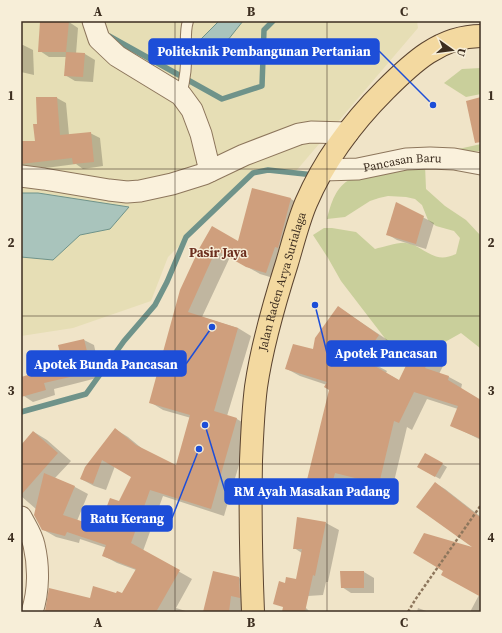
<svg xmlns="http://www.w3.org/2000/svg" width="502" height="633" viewBox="0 0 502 633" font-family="'Source Serif 4',serif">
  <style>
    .farmland { fill: #e6deb5 }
    .green { fill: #c9cf9b }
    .water { fill: #a9c4bc; stroke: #6f938a }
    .shadow { fill: #0003 }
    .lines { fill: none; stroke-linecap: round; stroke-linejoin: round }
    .stream { stroke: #6f938a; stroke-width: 5.5 }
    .building { fill: #cf9f7d }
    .lane-casing { stroke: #8d765c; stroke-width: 12 }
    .street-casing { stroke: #8d765c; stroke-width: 23 }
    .primary-casing { stroke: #5b4430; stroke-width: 24 }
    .path { stroke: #8d765c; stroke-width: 2.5; stroke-dasharray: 3 2; stroke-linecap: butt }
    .lane { stroke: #faf1dc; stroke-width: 10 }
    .street { stroke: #faf1dc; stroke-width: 21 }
    .primary { stroke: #f3d9a0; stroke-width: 22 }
    .grid { fill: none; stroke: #3d2e20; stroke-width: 1; stroke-opacity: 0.55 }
    .labels { text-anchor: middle; stroke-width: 3; stroke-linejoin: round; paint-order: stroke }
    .street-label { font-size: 12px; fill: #3d2e20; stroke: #f7eed8 }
    .neighbourhood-label { font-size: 13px; font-weight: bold; fill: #6b2e1e; stroke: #f7eed8 }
    .leader { fill: none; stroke: #1d4ed8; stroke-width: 1.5 }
    .callout-dot { fill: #1d4ed8; stroke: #f7eed8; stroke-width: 1.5 }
    .callout { fill: #1d4ed8; stroke: #1d4ed8; stroke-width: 1.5 }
    .callout-label { font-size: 13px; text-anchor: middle; font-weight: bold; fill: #fff }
    .neatline { fill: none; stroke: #3d2e20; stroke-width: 1.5 }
    .grid-label { font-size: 13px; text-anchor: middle; font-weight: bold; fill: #3d2e20 }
  </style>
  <rect width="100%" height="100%" fill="#f0e4c8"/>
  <!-- farmland -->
  <path class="farmland" d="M21,21H417L418,28L296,171L257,169L168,257L151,301L73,328L21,336Z"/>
  <!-- green -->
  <g class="green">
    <path d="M481,68V94L466,97L444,83L462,69Z"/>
    <path d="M481,144V151L451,153L425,165L426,189L445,206L466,220L481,236V350L480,348L461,333L438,346H413L387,341L341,281L328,258L313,235L324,228H332L356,232L375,249C384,247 398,242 406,243C425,246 433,265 456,254L460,238L454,231L436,226L428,220L422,205L415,199L406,197L388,196L379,198L370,201L345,217L327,219C331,203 336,186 351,179L445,152Z"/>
  </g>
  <!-- water -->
  <g class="water">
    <path d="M219,21H243L216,55L200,40Z"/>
    <path d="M21,193H38L129,207L110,229L80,235L53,260L21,257Z"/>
  </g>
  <!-- shadow -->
  <g class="shadow">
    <path d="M41,21L69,22L78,28L76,54H85L95,60L93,82L75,81L65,75L66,57H49L40,51Z"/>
    <path d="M21,45H23L33,50L34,75L21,72Z"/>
    <path d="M57,98L66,103L69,135L90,133L100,138L103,166L83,169L76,164L38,169H21V142H36L38,124Z"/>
    <path d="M253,189L291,199L304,207L280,280L260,274L230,257L202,317L238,328L251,336L227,416L237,419L250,427L224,516L163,496L143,551L192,579L176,608L189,612H48L46,611L91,599L123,595L136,570L117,563L104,556L107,548L80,539L79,543L56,537L42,529L36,509L21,496V446L34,432L47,440L71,461L55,478L75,487L88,494L77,521L100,528L120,503L132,477L115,466L106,490L94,486L81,479L115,429L128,437L145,451L177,466L191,418L163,410L150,402L201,247L239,242Z"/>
    <path d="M397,204L434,223L426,249L397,240L387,234Z"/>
    <path d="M338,307L392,343L376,365L387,371L386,373L400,381L430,358L443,366L439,374L449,377L462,384L461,389L481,401V440L451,425L458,409L427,399L412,430L407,427L392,490L348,480L342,501L319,495L306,488L330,390L327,385L300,376L287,369L313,350Z"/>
    <path d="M84,340L94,345L101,377L54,389L55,395L33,402L24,396L21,386V378L64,366Z"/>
    <path d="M425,454L447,467L440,479L418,467Z"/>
    <path d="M435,483L445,489L481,517V612H470L479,595L476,549Z"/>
    <path d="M326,523L339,530L328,582H326L323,595L308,596L302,553L294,548Z"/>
    <path d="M364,572L374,578V593H351L342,587Z"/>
    <path d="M239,578L252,585L251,612H204Z"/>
    <path d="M306,608L310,612H283Z"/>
    <path d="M418,608L429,612H417Z"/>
  </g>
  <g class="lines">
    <!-- stream -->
    <g class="stream">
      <path d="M109,36L222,99L262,86L264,30L273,21"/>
      <path d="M21,412L86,394L124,341L155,305L167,282L186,237L253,173L268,170L314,175"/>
    </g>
  </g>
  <!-- building -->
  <g class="building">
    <path d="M40,21H69L66,52H38Z"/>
    <path d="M66,52L85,53L83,77L64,76Z"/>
    <path d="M36,97H57L60,135L91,132L94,162L73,164L72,158L21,164V141H35L33,124H37Z"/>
    <path d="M481,97V142L475,143L466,101Z"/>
    <path d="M252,188L291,198L278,248L275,247L266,273L246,267L216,250L188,312L238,328L214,411L237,418L211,509L150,490L131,543L180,570L156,612L45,611L49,588L90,598L93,586L116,593L117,591L122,593L136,569L102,556L106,545L67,532L65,536L42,530L34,515L44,473L75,486L63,515L99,527L110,498L119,501L131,477L102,460L93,484L80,479L85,467L115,428L136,445L176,465L190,415L149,403L180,290L200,247L212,226L238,241Z"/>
    <path d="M396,202L424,216L416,244L386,235Z"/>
    <path d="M338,306L379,335L364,357L374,363L373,365L399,380L414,349L431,357L425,368L449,376L448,380L481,400V439L450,426L458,406L414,392L399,423L394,421L379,484L335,473L329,494L305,488L329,390L324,387L327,382L285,369L293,344L313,349L315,338Z"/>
    <path d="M84,339L92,372L44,383L46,390L21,397V377L63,365L58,345Z"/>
    <path d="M33,431L58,453L21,495V445Z"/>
    <path d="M425,453L443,463L435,477L417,467Z"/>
    <path d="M435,482L481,518V597L441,575L443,571L413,553L424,533L472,547L416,507Z"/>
    <path d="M297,517L326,522L315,576L313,575L305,612H282L283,607L273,604L279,581L285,583L286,577L296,579L302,549H293Z"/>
    <path d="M213,571L239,577L240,598L231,596L229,612H203Z"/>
    <path d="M340,571H364V588H341Z"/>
  </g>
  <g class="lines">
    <defs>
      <path id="lane" d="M181,95C185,80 187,65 186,49C186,39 185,30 188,21"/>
      <g id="street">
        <path d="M93,21L99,39L117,56L181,95L192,110L201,134L210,171"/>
        <path id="s1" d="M323,170L358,169L406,159L430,158L454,159L481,164"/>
        <path d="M21,176L44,179L109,190L127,192L140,191L172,184L204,174L244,155L299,134L311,132L348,133"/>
        <path d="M21,517C25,525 32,535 34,545C39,566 39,591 32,612"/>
      </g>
      <g id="primary">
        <path id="s2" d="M253,612C251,562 250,511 251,461C252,436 253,411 256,387C262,345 274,304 287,263C293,243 298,222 306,203C324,161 353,122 385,90C412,63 440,36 481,36"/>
      </g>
    </defs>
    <!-- lane casing -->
    <use href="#lane" class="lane-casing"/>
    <!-- street casing -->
    <use href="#street" class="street-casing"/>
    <!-- primary casing -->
    <use href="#primary" class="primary-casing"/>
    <!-- path -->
    <path class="path" d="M408,612L415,600L481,505"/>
    <!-- lane -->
    <use href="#lane" class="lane"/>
    <!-- street -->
    <use href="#street" class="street"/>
    <!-- primary -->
    <use href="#primary" class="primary"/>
  </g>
  <!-- grid -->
  <path class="grid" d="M175,21V612M327,21V612M21,169H481M21,316H481M21,464H481"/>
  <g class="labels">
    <!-- street labels -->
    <g class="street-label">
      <text dy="4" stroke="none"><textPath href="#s1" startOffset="80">Pancasan Baru</textPath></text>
      <text dy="4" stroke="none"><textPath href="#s2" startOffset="334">Jalan Raden Arya Surialaga</textPath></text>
    </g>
    <!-- neighbourhood labels -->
    <g class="neighbourhood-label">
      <text x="218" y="257">Pasir Jaya</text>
    </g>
  </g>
  <!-- callouts -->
  <path class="leader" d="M433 105L379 51M315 305L327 353M212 327L186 364M205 425L225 491M199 449L172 518"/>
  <g class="callout-dot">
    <circle cx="433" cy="105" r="4"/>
    <circle cx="315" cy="305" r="4"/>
    <circle cx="212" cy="327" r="4"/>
    <circle cx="205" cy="425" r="4"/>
    <circle cx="199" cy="449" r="4"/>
  </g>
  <g class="callout">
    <rect x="149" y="39" width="230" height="25" rx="4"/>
    <rect x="327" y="341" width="119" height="25" rx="4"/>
    <rect x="27" y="351" width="159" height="25" rx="4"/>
    <rect x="225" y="479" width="173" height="25" rx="4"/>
    <rect x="82" y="506" width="90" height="25" rx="4"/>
  </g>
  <g class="callout-label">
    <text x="264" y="56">Politeknik Pembangunan Pertanian</text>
    <text x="386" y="358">Apotek Pancasan</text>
    <text x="106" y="369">Apotek Bunda Pancasan</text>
    <text x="312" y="496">RM Ayah Masakan Padang</text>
    <text x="127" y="523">Ratu Kerang</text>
  </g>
  <!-- border -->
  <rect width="502" height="633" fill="none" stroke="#f7eed8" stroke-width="44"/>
  <!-- north arrow -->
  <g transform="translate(452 50) rotate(104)" stroke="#f7eed8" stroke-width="3" paint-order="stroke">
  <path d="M0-3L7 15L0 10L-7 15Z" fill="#3d2e20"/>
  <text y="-6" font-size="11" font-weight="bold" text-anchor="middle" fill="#3d2e20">U</text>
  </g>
  <rect x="22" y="22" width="458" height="589" class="neatline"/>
  <g class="grid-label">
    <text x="98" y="16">A</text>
    <text x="251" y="16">B</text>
    <text x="404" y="16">C</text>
    <text x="11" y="100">1</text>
    <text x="491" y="100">1</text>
    <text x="11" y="247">2</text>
    <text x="491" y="247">2</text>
    <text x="11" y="395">3</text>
    <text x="491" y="395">3</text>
    <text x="11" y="542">4</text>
    <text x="491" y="542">4</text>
    <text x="98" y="627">A</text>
    <text x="251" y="627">B</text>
    <text x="404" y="627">C</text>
  </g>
</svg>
